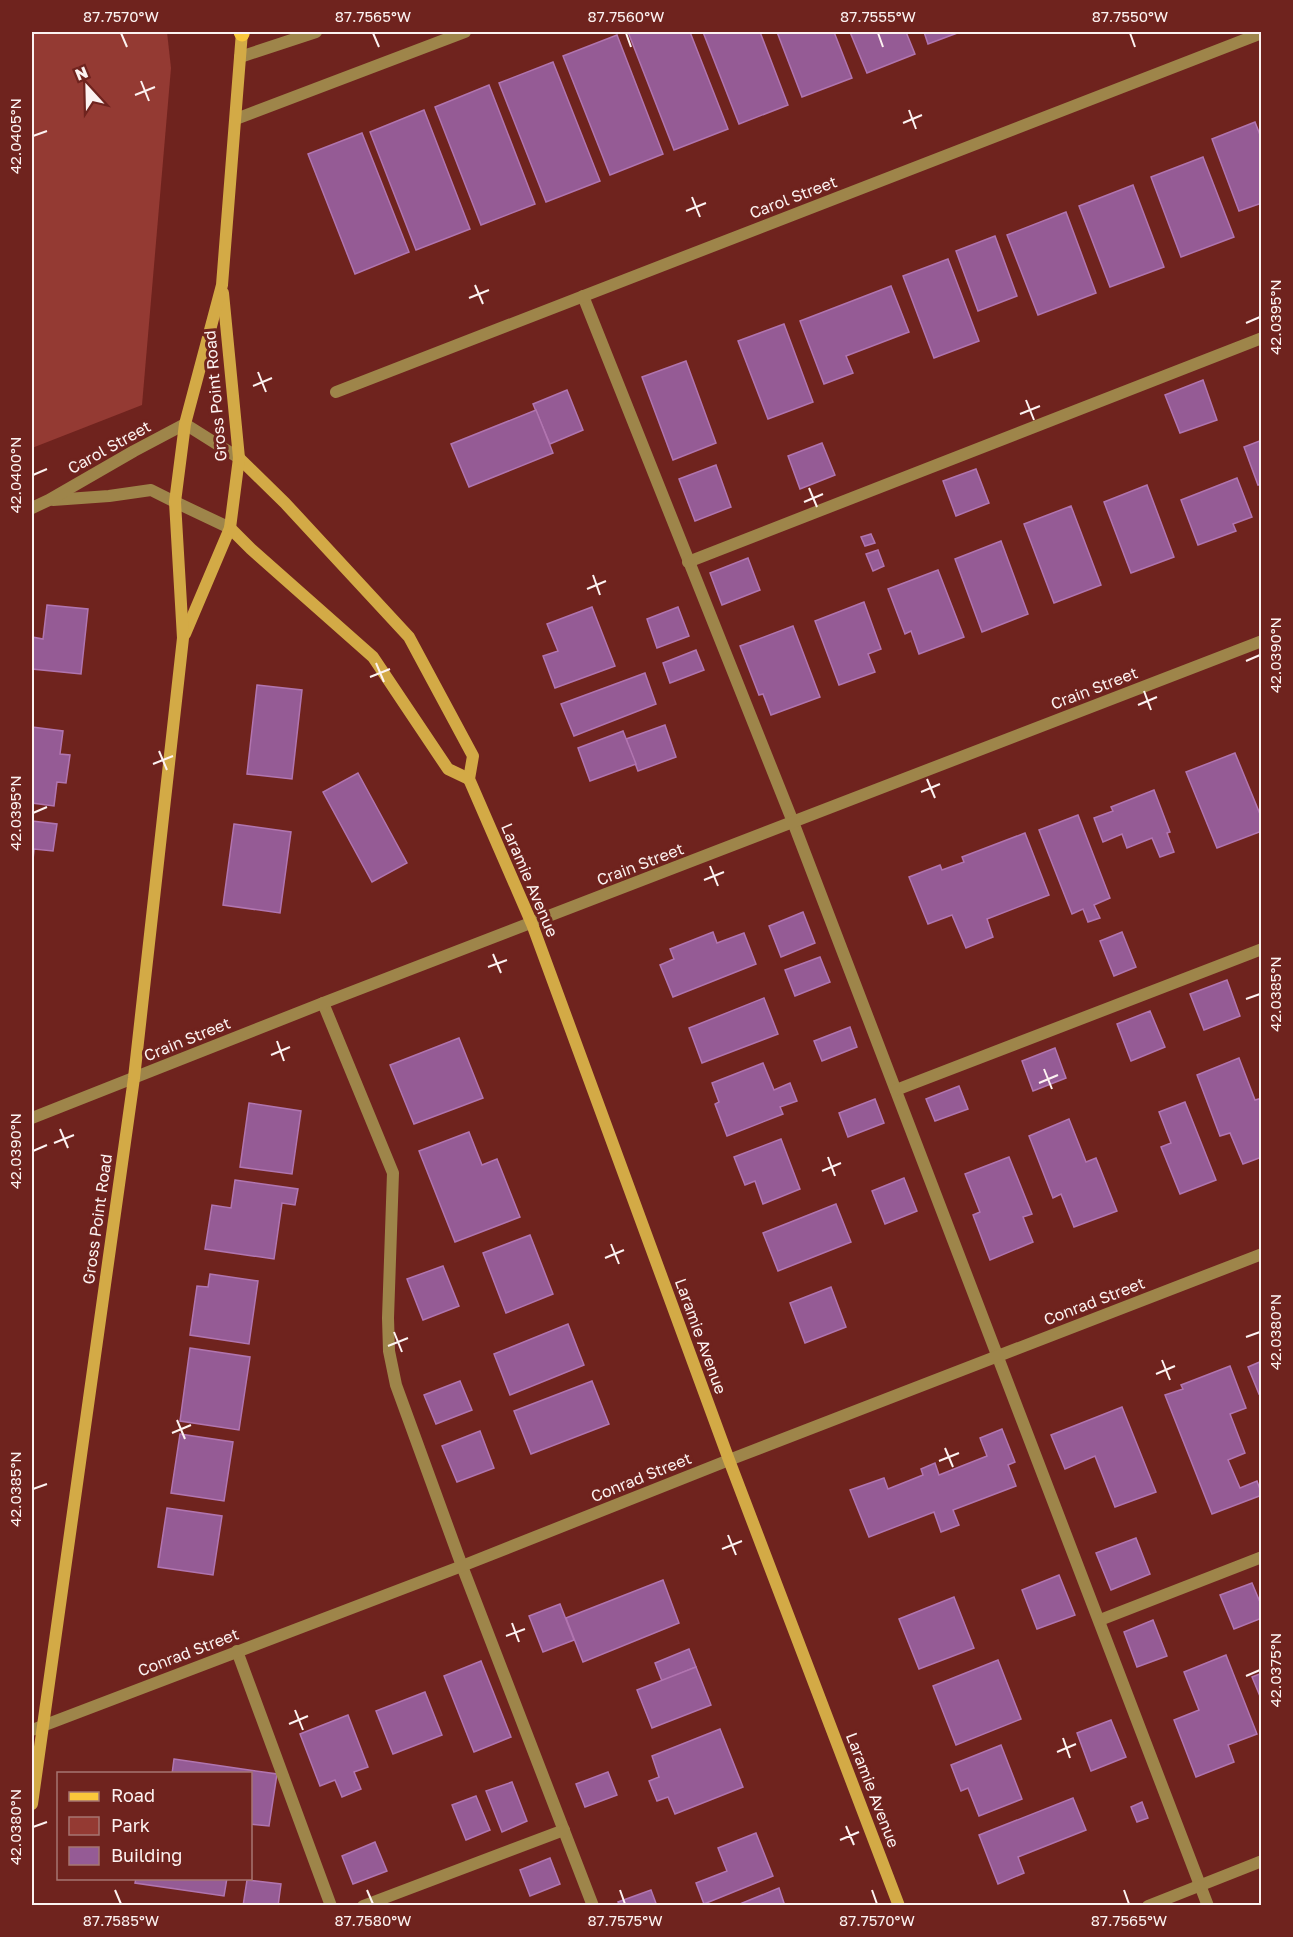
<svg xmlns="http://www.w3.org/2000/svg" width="1293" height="1937" viewBox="0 0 1293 1937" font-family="'Golos Text',sans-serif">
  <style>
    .green { fill: #943a33 }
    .building { fill: #955b95; stroke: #b175b0; stroke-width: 1.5 }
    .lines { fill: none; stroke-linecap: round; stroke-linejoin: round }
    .lane { stroke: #9e854a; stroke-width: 12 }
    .street { stroke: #9e854a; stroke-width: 12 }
    .secondary { stroke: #d3aa46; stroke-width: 12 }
    .primary { stroke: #fbc73b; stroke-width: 15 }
    .ticks { fill: none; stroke: #fcf2f1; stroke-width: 2 }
    .labels { text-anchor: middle; stroke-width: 6; stroke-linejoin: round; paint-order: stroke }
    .street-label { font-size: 16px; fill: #fcf2f1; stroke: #6f231e }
    .neatline { fill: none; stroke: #fcf2f1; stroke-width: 2 }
    .ticks-label { font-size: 15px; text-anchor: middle; fill: #fcf2f1 }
  </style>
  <rect width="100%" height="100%" fill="#6f231e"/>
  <!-- green -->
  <path class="green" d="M32,32H167L171,68L142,405L32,448Z"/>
  <!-- building -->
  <g class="building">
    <path d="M628,32H690L728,129L674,150Z"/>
    <path d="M703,32H760L788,105L739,124Z"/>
    <path d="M777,32H834L852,78L802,97Z"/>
    <path d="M850,32H906L915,54L867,73Z"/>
    <path d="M924,32H960L928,44Z"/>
    <path d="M617,35L663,154L610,175L563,56Z"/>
    <path d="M553,62L600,181L546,202L499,83Z"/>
    <path d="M489,85L535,204L481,225L435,107Z"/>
    <path d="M424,110L470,229L416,250L370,132Z"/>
    <path d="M1255,122L1262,140V203L1239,211L1212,139Z"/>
    <path d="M362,133L409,252L355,274L308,154Z"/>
    <path d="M1203,157L1234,237L1181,257L1151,177Z"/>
    <path d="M1133,185L1164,267L1110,287L1079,206Z"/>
    <path d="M1066,212L1096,293L1038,315L1007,235Z"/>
    <path d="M995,236L1017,296L978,311L956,251Z"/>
    <path d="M948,259L979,341L934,358L903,276Z"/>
    <path d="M891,286L909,332L846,356L853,373L824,384L800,321Z"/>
    <path d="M784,324L813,402L768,419L738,341Z"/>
    <path d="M686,361L716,443L673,460L642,377Z"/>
    <path d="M1203,380L1217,420L1180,433L1165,395Z"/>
    <path d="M567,390L583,430L550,444L533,404Z"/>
    <path d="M536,410L553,453L469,487L451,444Z"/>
    <path d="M1262,440V484L1258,485L1244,447Z"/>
    <path d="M822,443L835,475L800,489L788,456Z"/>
    <path d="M716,465L731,507L695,521L679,479Z"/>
    <path d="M976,469L989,503L956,516L943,481Z"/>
    <path d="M1237,478L1252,517L1233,524L1236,531L1198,545L1181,500Z"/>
    <path d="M1147,485L1174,557L1131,573L1104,502Z"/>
    <path d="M1071,506L1101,585L1054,603L1024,524Z"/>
    <path d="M871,534L875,543L865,546L861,537Z"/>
    <path d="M1001,541L1028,614L982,632L955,559Z"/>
    <path d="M878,550L884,566L873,571L866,554Z"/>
    <path d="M748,558L760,590L722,605L710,573Z"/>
    <path d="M938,570L964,637L919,654L911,631L905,634L888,589Z"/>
    <path d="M864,602L881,649L868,654L875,672L839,685L815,621Z"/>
    <path d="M47,605L88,609L81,674L32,669V637L43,639Z"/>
    <path d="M592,607L615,666L555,688L543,656L558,651L547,624Z"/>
    <path d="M678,607L689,636L657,648L647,619Z"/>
    <path d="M793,626L820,697L771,715L763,694L759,695L740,646Z"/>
    <path d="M696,650L704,670L670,683L663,663Z"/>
    <path d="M645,673L656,704L574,736L561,704Z"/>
    <path d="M257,685L302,690L292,779L247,774Z"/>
    <path d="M665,725L676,757L638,771L626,739Z"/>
    <path d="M32,727L63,731L60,754L70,755L66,783L57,782L54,806L32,803Z"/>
    <path d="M623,731L636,764L590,781L578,748Z"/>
    <path d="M1235,753L1262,819V831L1217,848L1186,772Z"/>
    <path d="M358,773L407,863L372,882L323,792Z"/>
    <path d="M1154,790L1170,832L1167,833L1174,852L1160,857L1152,838L1127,848L1122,834L1103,842L1094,818L1113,811L1111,807Z"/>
    <path d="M1078,815L1110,898L1094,905L1100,918L1088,922L1083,909L1072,914L1039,830Z"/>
    <path d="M32,821L57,824L53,851L34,849L32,871Z"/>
    <path d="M234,824L291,832L280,913L223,905Z"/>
    <path d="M1025,833L1049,895L987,919L993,937L966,948L952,915L928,924L909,877L940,865L942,870L964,862L962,857Z"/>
    <path d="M803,912L815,943L781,957L769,926Z"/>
    <path d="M713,932L717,943L744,933L756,964L673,997L660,965L674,959L670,949Z"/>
    <path d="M1122,932L1136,967L1114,976L1100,941Z"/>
    <path d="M820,957L830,982L795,996L785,970Z"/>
    <path d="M1227,980L1240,1016L1204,1030L1190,994Z"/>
    <path d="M764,998L778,1034L702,1063L689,1028Z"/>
    <path d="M1150,1011L1165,1047L1131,1061L1117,1024Z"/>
    <path d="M850,1027L857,1047L822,1061L814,1041Z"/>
    <path d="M459,1038L483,1098L414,1124L390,1065Z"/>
    <path d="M1055,1048L1066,1078L1033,1091L1022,1061Z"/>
    <path d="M1239,1058L1255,1100L1262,1098V1157L1243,1164L1230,1133L1220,1136L1197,1075Z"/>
    <path d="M763,1063L774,1090L790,1083L797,1101L780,1107L783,1114L727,1136L715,1104L719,1102L712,1083Z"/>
    <path d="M959,1086L968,1109L935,1121L926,1099Z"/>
    <path d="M875,1099L884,1123L848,1137L839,1113Z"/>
    <path d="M1185,1102L1216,1180L1180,1194L1161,1147L1171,1143L1159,1112Z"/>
    <path d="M249,1103L301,1111L292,1174L240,1167Z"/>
    <path d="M1069,1119L1086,1162L1096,1158L1117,1211L1074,1227L1061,1194L1053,1198L1029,1136Z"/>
    <path d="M469,1132L482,1165L497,1159L520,1217L455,1242L419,1151Z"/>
    <path d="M781,1139L800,1189L763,1204L755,1181L745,1185L734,1157Z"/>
    <path d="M1009,1157L1032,1214L1023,1217L1033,1242L990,1260L973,1215L980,1212L965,1174Z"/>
    <path d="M904,1178L917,1211L885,1224L872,1191Z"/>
    <path d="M235,1180L298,1189L295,1205L282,1203L274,1259L205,1249L212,1205L231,1208Z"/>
    <path d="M836,1204L851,1242L778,1271L763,1233Z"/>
    <path d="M530,1235L553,1294L506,1313L483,1253Z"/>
    <path d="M443,1266L459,1306L423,1320L407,1279Z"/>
    <path d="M210,1274L258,1281L249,1344L190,1335L197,1286L208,1287Z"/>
    <path d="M831,1287L846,1327L805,1343L790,1303Z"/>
    <path d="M568,1324L584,1365L510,1395L494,1354Z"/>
    <path d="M190,1348L250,1357L239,1430L180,1421Z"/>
    <path d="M1262,1361V1393L1259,1394L1248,1367Z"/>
    <path d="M1230,1366L1246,1408L1230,1414L1245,1453L1228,1460L1240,1488L1257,1481L1262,1495L1212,1514L1165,1395L1183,1389L1181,1385Z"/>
    <path d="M460,1381L472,1410L436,1424L424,1395Z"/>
    <path d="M592,1381L609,1424L531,1454L514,1411Z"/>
    <path d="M1122,1407L1156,1492L1115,1507L1095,1456L1065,1469L1051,1435Z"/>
    <path d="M1002,1429L1015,1462L1008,1465L1016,1486L953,1510L959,1525L941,1532L934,1512L869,1537L850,1490L884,1478L888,1489L923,1475L921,1469L935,1463L939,1475L987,1456L980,1438Z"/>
    <path d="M480,1431L494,1468L457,1482L442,1446Z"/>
    <path d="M180,1434L233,1442L224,1501L171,1493Z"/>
    <path d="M167,1508L222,1516L213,1575L158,1567Z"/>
    <path d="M1136,1538L1150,1574L1111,1590L1096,1553Z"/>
    <path d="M1059,1575L1075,1615L1037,1629L1022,1590Z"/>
    <path d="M663,1580L679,1623L583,1662L566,1618Z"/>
    <path d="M1252,1583L1262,1607V1618L1234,1629L1220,1595Z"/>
    <path d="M954,1597L974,1648L919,1669L899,1619Z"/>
    <path d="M560,1604L574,1640L543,1652L529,1616Z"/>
    <path d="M1153,1620L1167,1656L1137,1667L1124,1632Z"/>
    <path d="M689,1649L696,1667L662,1681L655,1663Z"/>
    <path d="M1226,1655L1257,1734L1228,1745L1234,1762L1196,1777L1174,1720L1199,1710L1184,1672Z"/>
    <path d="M998,1660L1021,1719L956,1745L933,1686Z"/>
    <path d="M481,1661L511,1737L474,1752L444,1676Z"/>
    <path d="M696,1667L711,1705L652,1728L637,1690Z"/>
    <path d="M1262,1673V1701L1252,1677Z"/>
    <path d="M425,1692L442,1735L393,1754L376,1711Z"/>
    <path d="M348,1715L368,1767L354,1772L361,1789L342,1797L335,1780L320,1786L300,1734Z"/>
    <path d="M1111,1720L1126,1757L1091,1771L1077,1733Z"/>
    <path d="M720,1729L743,1787L675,1814L668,1797L657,1801L649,1781L659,1777L652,1756Z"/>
    <path d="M1001,1745L1022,1799L979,1816L968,1788L961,1791L951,1765Z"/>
    <path d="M174,1759L277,1774L269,1826L250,1824V1774H172Z"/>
    <path d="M608,1772L617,1795L585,1807L576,1784Z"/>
    <path d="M512,1782L527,1821L502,1832L486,1791Z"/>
    <path d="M476,1796L490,1830L466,1840L452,1805Z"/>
    <path d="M1073,1798L1086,1830L1018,1857L1024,1873L998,1884L979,1835Z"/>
    <path d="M1142,1802L1148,1818L1137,1822L1131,1807Z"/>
    <path d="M756,1833L773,1876L704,1904L696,1883L727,1871L718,1848Z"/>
    <path d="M375,1842L387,1871L353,1884L342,1856Z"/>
    <path d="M550,1858L560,1884L530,1896L520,1870Z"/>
    <path d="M136,1878H227L224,1896L135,1883Z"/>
    <path d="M247,1880L281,1884L278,1906H243Z"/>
    <path d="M779,1888L785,1906H735Z"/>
    <path d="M651,1890L657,1906H620L618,1902Z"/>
  </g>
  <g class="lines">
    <!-- lane -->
    <g class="lane">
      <path d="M240,57L316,32"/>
      <path d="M236,119L465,32"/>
      <path d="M583,296L793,822L1208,1906"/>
      <path d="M185,424L239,458"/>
      <path d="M175,502L230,528"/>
      <path d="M688,562L1262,338"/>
      <path d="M323,1003L393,1173L388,1318L389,1351L396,1385L462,1566L593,1906"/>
      <path d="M896,1090L1262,949"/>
      <path d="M1100,1620L1262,1557"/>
      <path d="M237,1651L331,1906"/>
      <path d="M363,1906L564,1830"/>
    </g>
    <!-- street -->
    <g class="street">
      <path d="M336,392L1262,33"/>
      <path d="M53,500L109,496L151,490L175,502"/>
      <path d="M32,508L49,500L134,451L185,424"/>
      <path d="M32,1118L323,1003L1262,641"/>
      <path d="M32,1730L462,1566L729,1460L1262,1254"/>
      <path d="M1148,1906L1262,1861"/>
    </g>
    <!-- secondary -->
    <g class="secondary">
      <path d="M239,458L285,503L409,637L473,756L469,779L532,924L729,1460L899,1906"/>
      <path d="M230,528L251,549L373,657L448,769L469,779"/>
      <path d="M185,634L230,528L239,458L223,293"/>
      <path d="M32,1804L134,1078L183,638L175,502L185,424L222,285L242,32"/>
    </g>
    <!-- primary -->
    <path class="primary" d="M241,32L242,34"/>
  </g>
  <!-- ticks -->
  <path class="ticks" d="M121,33L127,47M373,33L379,47M626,33L631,47M878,33L883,47M1130,33L1135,47M141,81L149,101M135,95L155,87M909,110L916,129M903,123L922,115M33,136L47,131M692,197L700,217M686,211L706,203M475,285L483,304M469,298L489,290M1246,323L1260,317M258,372L266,392M253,386L272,378M1026,400L1034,420M1020,414L1040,406M33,475L47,469M809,488L817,507M804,502L823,494M593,575L600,595M587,589L606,581M1246,661L1260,655M376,663L384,682M370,677L390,669M1144,691L1151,710M1138,705L1157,697M159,751L167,770M153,764L173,756M927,779L935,798M921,792L940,784M33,813L47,807M710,866L718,886M704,880L724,872M493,954L501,973M488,967L507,960M1246,999L1260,994M277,1041L284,1061M271,1055L290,1047M1044,1069L1052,1089M1039,1083L1058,1075M60,1129L68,1148M54,1143L74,1135M33,1151L47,1145M828,1157L835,1176M822,1171L841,1163M611,1244L619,1264M605,1258L624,1250M394,1332L402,1352M1246,1337L1260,1332M388,1346L408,1338M1162,1360L1170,1380M1156,1374L1175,1366M177,1420L185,1439M172,1433L191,1425M945,1448L953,1467M939,1461L959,1453M33,1489L47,1484M728,1535L736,1555M722,1549L742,1541M512,1623L519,1642M506,1636L525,1629M1246,1676L1260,1670M295,1710L303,1730M289,1724L308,1716M1063,1738L1070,1758M1057,1752L1076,1744M846,1826L854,1845M33,1827L47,1822M840,1840L859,1832M115,1890L121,1904M367,1890L373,1904M620,1890L625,1904M872,1890L877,1904M1124,1890L1129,1904"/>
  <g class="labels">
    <!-- street labels -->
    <g class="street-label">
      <text transform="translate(793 197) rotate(-21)" y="6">Carol Street</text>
      <text transform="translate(215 396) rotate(-95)" y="6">Gross Point Road</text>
      <text transform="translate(109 447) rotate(-29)" y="6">Carol Street</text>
      <text transform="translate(1094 688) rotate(-21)" y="6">Crain Street</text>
      <text transform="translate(640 864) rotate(-21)" y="6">Crain Street</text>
      <text transform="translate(530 880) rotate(67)" y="6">Laramie Avenue</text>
      <text transform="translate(187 1039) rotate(-22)" y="6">Crain Street</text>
      <text transform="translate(97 1219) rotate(-82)" y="6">Gross Point Road</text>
      <text transform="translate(1094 1301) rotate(-21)" y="6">Conrad Street</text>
      <text transform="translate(701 1336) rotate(70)" y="6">Laramie Avenue</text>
      <text transform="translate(641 1477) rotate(-22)" y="6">Conrad Street</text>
      <text transform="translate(188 1652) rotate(-21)" y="6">Conrad Street</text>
      <text transform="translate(873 1790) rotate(69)" y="6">Laramie Avenue</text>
    </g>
  </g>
  <!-- border -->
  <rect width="1293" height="1937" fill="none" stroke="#6f231e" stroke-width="66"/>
  <!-- legend -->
  <rect x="57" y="1772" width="195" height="108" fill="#6f231e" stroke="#a77672" stroke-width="1.5"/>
  <rect x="69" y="1792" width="30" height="9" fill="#fbc73b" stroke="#a77672" stroke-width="1.5"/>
  <text x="111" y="1802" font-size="18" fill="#fcf2f1">Road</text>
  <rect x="69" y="1817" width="30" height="18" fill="#943a33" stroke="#a77672" stroke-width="1.5"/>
  <text x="111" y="1832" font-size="18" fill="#fcf2f1">Park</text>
  <rect x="69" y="1847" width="30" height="18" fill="#955b95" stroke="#a77672" stroke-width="1.5"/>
  <text x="111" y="1862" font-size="18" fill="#fcf2f1">Building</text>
  <!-- north arrow -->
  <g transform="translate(87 87) rotate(338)" stroke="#6f231e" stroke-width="4.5" paint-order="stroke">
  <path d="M0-4.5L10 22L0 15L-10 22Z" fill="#fcf2f1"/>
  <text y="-9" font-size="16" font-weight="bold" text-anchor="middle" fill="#fcf2f1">N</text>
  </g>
  <rect x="33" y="33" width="1227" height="1871" class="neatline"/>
  <g class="ticks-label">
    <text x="121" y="22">87.7570°W</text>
    <text x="373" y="22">87.7565°W</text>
    <text x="626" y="22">87.7560°W</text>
    <text x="878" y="22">87.7555°W</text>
    <text x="1130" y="22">87.7550°W</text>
    <text transform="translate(16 136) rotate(-90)" y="5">42.0405°N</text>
    <text transform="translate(1276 317) rotate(-90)" y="5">42.0395°N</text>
    <text transform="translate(16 475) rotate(-90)" y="5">42.0400°N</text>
    <text transform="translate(1276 655) rotate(-90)" y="5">42.0390°N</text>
    <text transform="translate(16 813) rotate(-90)" y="5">42.0395°N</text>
    <text transform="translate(1276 994) rotate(-90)" y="5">42.0385°N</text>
    <text transform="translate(16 1151) rotate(-90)" y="5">42.0390°N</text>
    <text transform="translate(1276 1332) rotate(-90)" y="5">42.0380°N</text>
    <text transform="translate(16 1489) rotate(-90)" y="5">42.0385°N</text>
    <text transform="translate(1276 1670) rotate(-90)" y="5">42.0375°N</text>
    <text transform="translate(16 1827) rotate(-90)" y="5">42.0380°N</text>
    <text x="121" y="1926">87.7585°W</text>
    <text x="373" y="1926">87.7580°W</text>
    <text x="625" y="1926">87.7575°W</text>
    <text x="877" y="1926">87.7570°W</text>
    <text x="1129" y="1926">87.7565°W</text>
  </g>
</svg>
